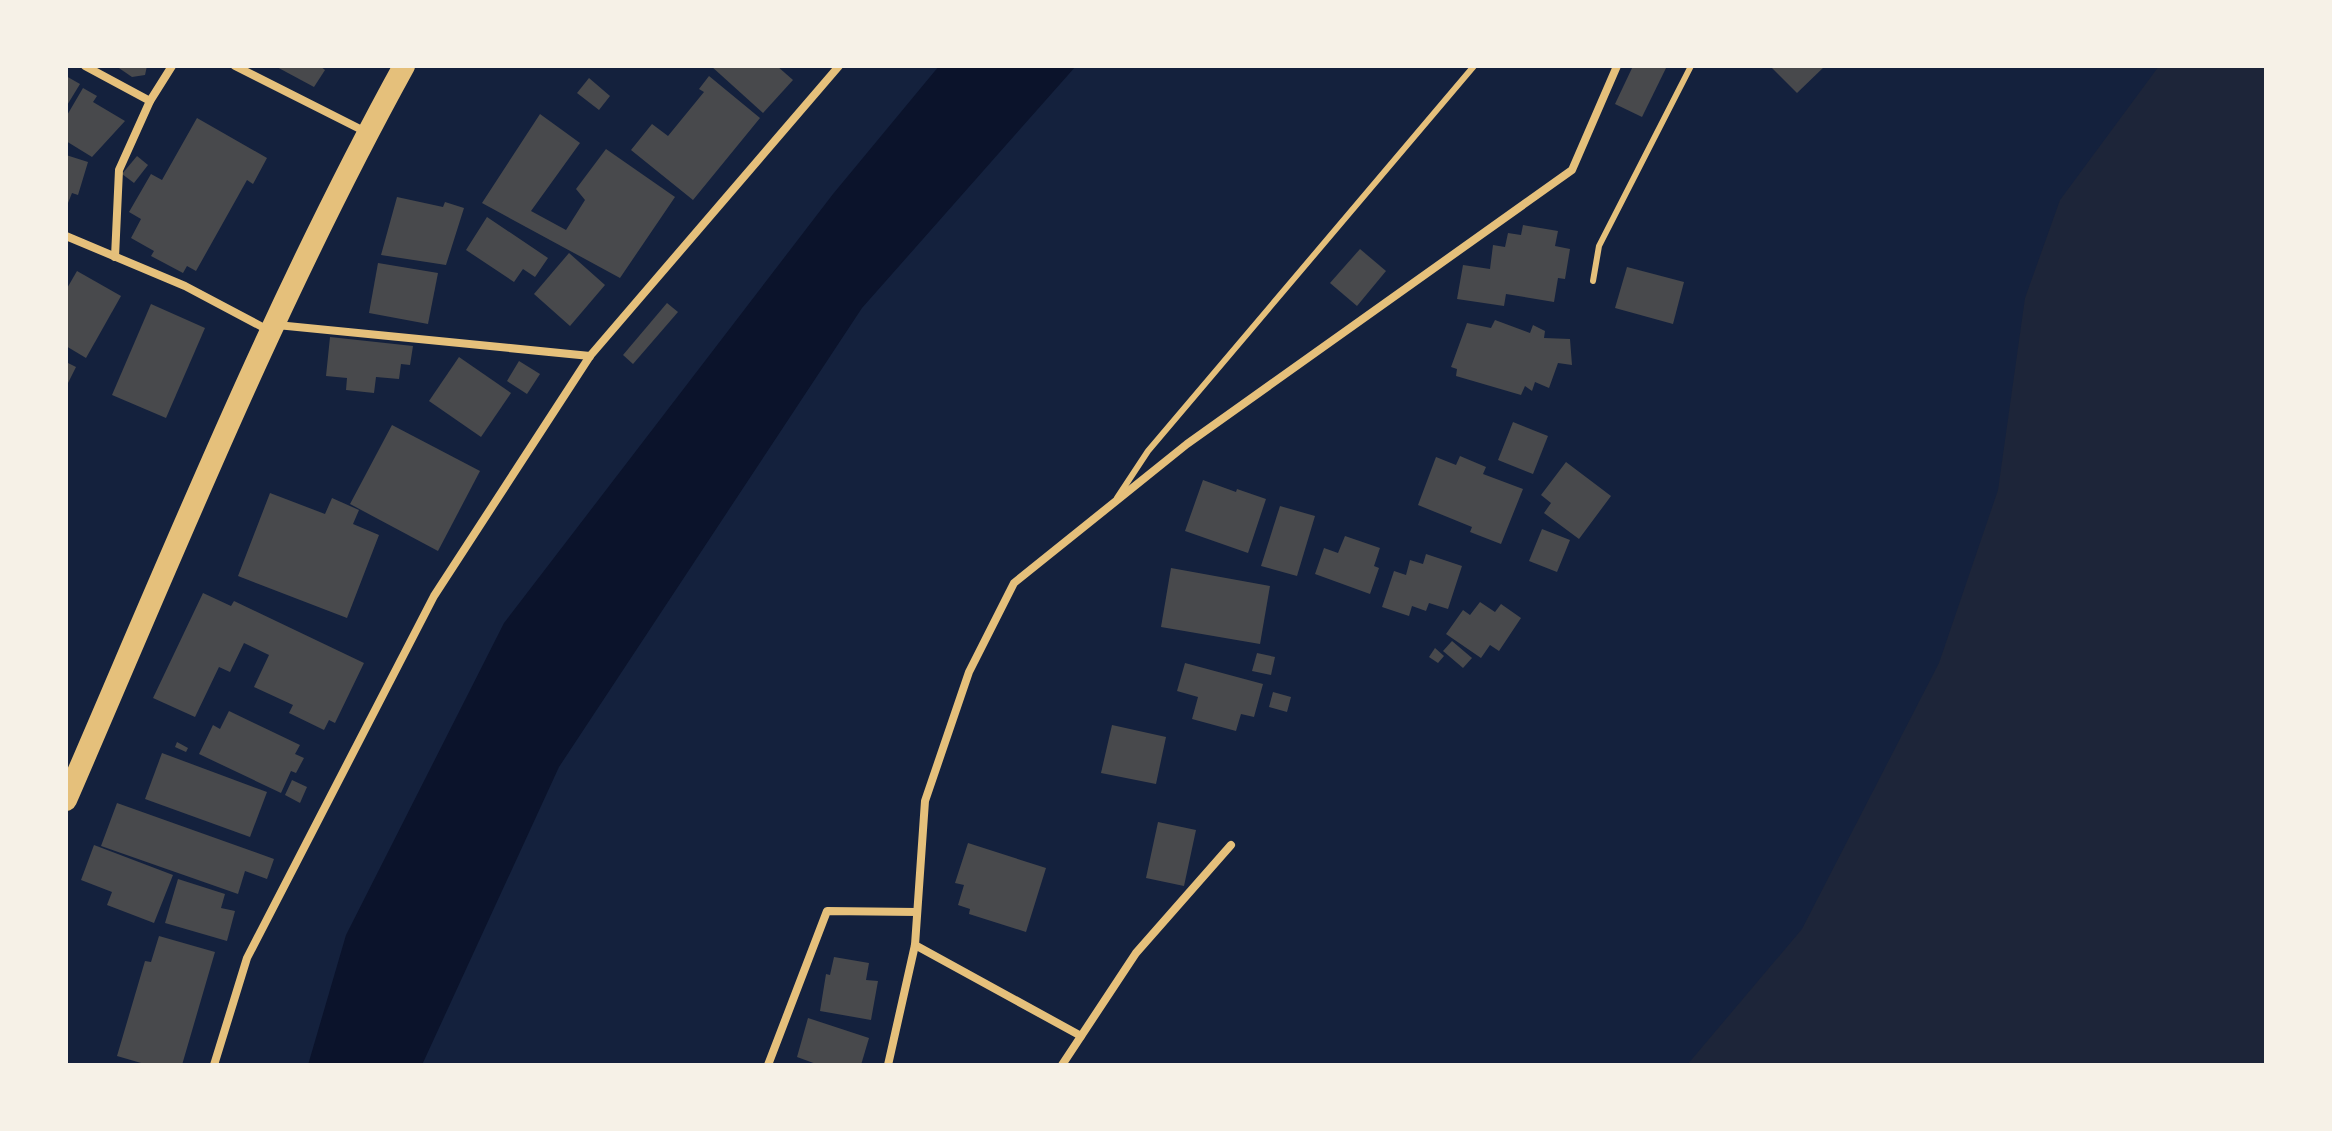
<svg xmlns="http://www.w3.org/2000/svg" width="2332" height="1131" viewBox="0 0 2332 1131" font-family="'DejaVu Sans',sans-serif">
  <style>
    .green { fill: #1d2539 }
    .water { fill: #0b132b }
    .building { fill: #48494c }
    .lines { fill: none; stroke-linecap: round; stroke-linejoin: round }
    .service { stroke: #e5c07b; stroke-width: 6 }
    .minor { stroke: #e5c07b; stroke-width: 8 }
    .trunk { stroke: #e5c07b; stroke-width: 22 }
  </style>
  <rect width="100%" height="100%" fill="#14213d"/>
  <!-- green -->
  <path class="green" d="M2159,66H2266V1065H1687L1802,929L1939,663L1998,490L2025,298L2060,200Z"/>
  <!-- water -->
  <path class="water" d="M939,66H1076L862,308L559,767L422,1065H308L346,935L504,623L833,194Z"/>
  <!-- building -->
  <g class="building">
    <path d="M116,66H147L145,75L132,77Z"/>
    <path d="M275,66H320L325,70L314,87Z"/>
    <path d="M711,66H777L793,80L763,113Z"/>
    <path d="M1633,66H1667L1642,117L1615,104Z"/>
    <path d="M1770,66H1825L1797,93Z"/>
    <path d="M66,76L80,84L66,107Z"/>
    <path d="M709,76L760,118L693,200L631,150L652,124L668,136L704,92L699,89Z"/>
    <path d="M589,78L610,96L599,110L577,93Z"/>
    <path d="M83,88L97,96L93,102L125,121L92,157L66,141V117Z"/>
    <path d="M540,114L580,143L531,211L566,230L585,200L576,189L606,149L675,197L620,278L482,203Z"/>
    <path d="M197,118L267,158L253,184L247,180L196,271L187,266L183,273L151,256L154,251L131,238L141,219L129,212L151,174L162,180Z"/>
    <path d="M66,155L88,162L78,195L72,193L66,208Z"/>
    <path d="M137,156L148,165L134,183L122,174Z"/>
    <path d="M397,197L443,207L445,202L464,208L446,265L381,255Z"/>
    <path d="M487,217L548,258L535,277L523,269L514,282L466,250Z"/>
    <path d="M1523,225L1558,231L1555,246L1570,249L1565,279L1558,278L1554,302L1506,294L1504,306L1457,299L1463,265L1490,269L1493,245L1505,247L1508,233L1521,235Z"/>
    <path d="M1360,249L1386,271L1357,306L1330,283Z"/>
    <path d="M569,253L605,285L570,326L534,294Z"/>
    <path d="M378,263L438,273L428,324L369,313Z"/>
    <path d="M1627,267L1684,282L1673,324L1615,308Z"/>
    <path d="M77,271L121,296L86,358L66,346V290Z"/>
    <path d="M667,303L678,312L633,364L623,355Z"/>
    <path d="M151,304L205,328L166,418L112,395Z"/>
    <path d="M1495,320L1530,333L1533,325L1545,331L1544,338L1570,339L1572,365L1558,363L1549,388L1535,382L1532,391L1525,386L1521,395L1456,376L1457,369L1451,367L1467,323L1491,328Z"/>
    <path d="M330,337L413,346L410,365L401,364L399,379L376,377L374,393L346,390L347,378L326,376Z"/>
    <path d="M459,357L511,393L481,437L429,401Z"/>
    <path d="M519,361L540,374L527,394L507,381Z"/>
    <path d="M66,362L76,367L66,387Z"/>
    <path d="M1513,422L1548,436L1533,474L1498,460Z"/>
    <path d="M392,425L480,471L438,551L350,504Z"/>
    <path d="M1460,456L1486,467L1483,474L1523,489L1501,544L1470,532L1472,527L1418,505L1436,457L1456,465Z"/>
    <path d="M1566,462L1611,496L1579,539L1544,513L1551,503L1541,495Z"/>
    <path d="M1203,480L1236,492L1237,489L1266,499L1248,553L1185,531Z"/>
    <path d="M270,493L325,514L332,498L359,510L353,524L379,535L347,618L238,576Z"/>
    <path d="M1280,506L1315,516L1297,576L1261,566Z"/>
    <path d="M1542,529L1570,540L1557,572L1529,561Z"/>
    <path d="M1345,536L1380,548L1374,566L1379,568L1370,594L1315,574L1324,548L1338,553Z"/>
    <path d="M1426,554L1462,566L1448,609L1429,603L1426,611L1412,606L1409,616L1382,607L1394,571L1406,575L1410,560L1423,564Z"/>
    <path d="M1171,568L1270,586L1260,644L1161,627Z"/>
    <path d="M203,593L231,606L234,601L364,663L335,723L329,720L324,730L289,713L293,705L254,687L269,655L244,643L230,672L219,667L195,717L153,698Z"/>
    <path d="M1480,602L1495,612L1501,604L1521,618L1499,651L1490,645L1481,658L1446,634L1463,610L1470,615Z"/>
    <path d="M1452,641L1472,658L1463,668L1443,651Z"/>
    <path d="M1435,648L1444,656L1438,663L1429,657Z"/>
    <path d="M1257,653L1275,657L1271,675L1252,671Z"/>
    <path d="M1185,663L1263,684L1254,717L1241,714L1236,731L1192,719L1198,697L1177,691Z"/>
    <path d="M1273,692L1291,697L1287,712L1269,707Z"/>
    <path d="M229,711L300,745L295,754L304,758L296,773L291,771L281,793L199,754L213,725L220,729Z"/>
    <path d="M1112,725L1166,737L1156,784L1101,773Z"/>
    <path d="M177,742L188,748L186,752L175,747Z"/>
    <path d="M162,753L267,792L250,837L145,799Z"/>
    <path d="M292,780L307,787L300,803L285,795Z"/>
    <path d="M117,803L274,859L267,879L245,871L238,894L101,846Z"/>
    <path d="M1158,822L1196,830L1184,886L1146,878Z"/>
    <path d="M968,843L1046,868L1026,932L969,914L970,909L958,905L964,885L955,883Z"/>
    <path d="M94,845L173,875L154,923L107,905L112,892L81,880Z"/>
    <path d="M178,879L225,894L221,908L235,911L227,941L165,923Z"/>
    <path d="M159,936L215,952L182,1065H148L117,1056L145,961L151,962Z"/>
    <path d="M834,957L869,963L866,980L878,981L871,1020L820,1011L826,974L830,975Z"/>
    <path d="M808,1018L869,1038L861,1065H819L797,1057Z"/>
  </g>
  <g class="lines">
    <!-- service -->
    <g class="service">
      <path d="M1593,281L1599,246L1691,66"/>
      <path d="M1117,498L1148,451L1474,66"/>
    </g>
    <!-- minor -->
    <g class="minor">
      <path d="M85,66L150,101"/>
      <path d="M235,66L366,132"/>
      <path d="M66,236L185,286L268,330"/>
      <path d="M115,257L119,170L150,101L172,66"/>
      <path d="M277,325L590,356"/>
      <path d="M915,945L1081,1036"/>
      <path d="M214,1065L247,958L434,596L590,356L839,66"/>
      <path d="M768,1065L827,911L917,912"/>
      <path d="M888,1065L915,945L925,801L969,672L1014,583L1187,444L1572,170L1617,66"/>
      <path d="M1062,1065L1136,953L1231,845"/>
    </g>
    <!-- trunk -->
    <path class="trunk" d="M66,800C173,553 274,302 404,66"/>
  </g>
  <!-- border -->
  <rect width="2332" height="1131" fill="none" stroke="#f6f1e7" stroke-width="136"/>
</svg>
